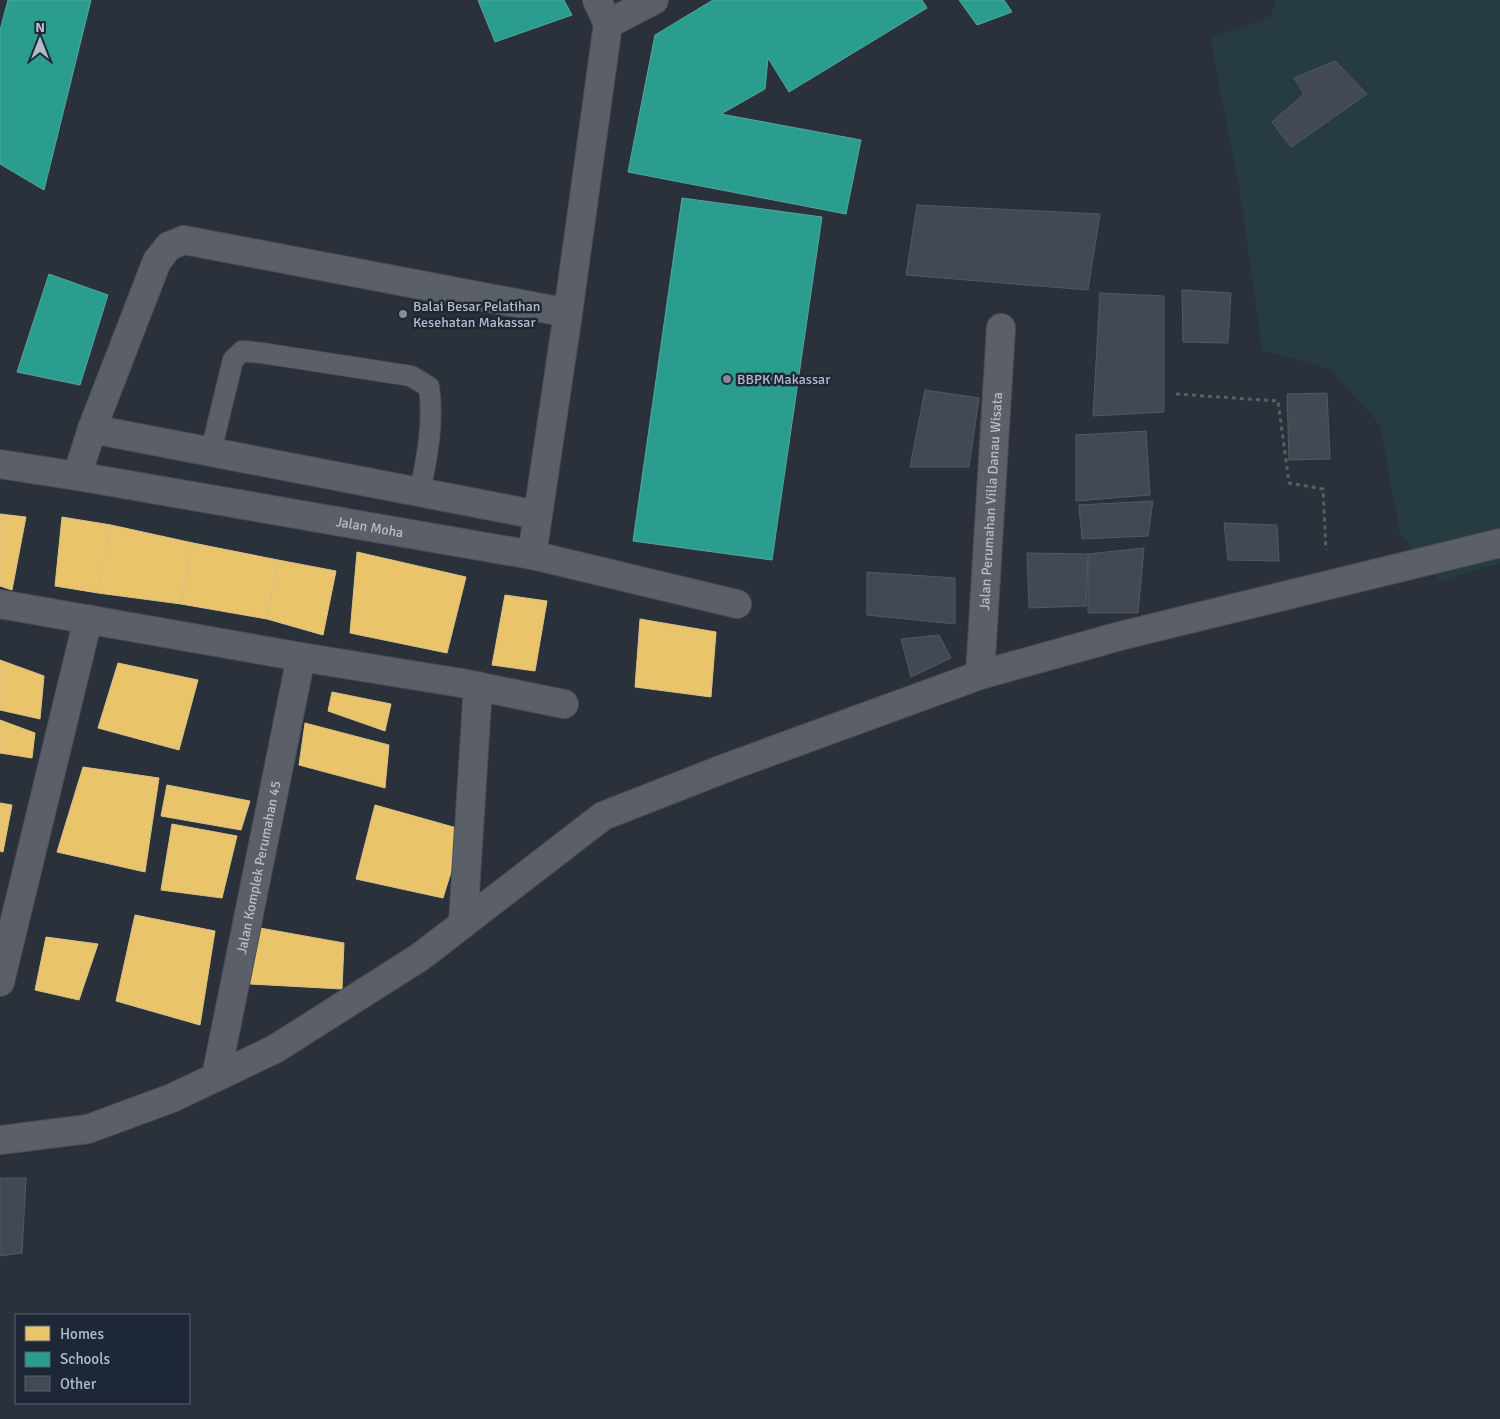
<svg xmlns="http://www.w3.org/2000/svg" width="1500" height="1419" viewBox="0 0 1500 1419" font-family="Signika,sans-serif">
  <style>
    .green { fill: #273c41 }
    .homes { fill: #e9c46a; stroke: #d9c287 }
    .schools { fill: #2a9d8f; stroke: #54a7a1 }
    .building { fill: #434952; stroke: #525962 }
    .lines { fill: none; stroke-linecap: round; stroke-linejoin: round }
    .service-casing { stroke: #494d55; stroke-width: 22 }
    .minor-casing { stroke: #494d55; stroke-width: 30 }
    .path { stroke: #585f65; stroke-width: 3; stroke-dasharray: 4 4; stroke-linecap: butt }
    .service { stroke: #5b6068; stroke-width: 20 }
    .minor { stroke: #5b6068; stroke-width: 28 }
    .poi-dot { fill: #848c99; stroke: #1d2736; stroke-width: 2 }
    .labels { text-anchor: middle; stroke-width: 5; stroke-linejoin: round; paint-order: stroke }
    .poi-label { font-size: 14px; fill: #b5bdcb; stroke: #1d2736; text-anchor: start }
    .street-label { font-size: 14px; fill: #b5bdcb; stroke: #1d2736 }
  </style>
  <rect width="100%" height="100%" fill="#2a313b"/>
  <!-- green -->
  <path class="green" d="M1276,0H1500V563L1440,581L1400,533L1380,425L1330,369L1262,350L1242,203L1210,38L1271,17Z"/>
  <!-- homes -->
  <g class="homes">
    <path d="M0,514L26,517L12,590L0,586Z"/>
    <path d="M62,517L111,525L98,593L55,586Z"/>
    <path d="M111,525L193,543L181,604L98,593Z"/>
    <path d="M193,543L278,560L267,619L181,604Z"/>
    <path d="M357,552L466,577L447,653L350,633Z"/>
    <path d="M278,560L336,571L323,635L267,619Z"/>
    <path d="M505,595L547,601L535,671L492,665Z"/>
    <path d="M640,619L716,632L711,697L635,687Z"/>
    <path d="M0,660L44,676L40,719L0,710Z"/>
    <path d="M118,663L198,680L179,750L98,728Z"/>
    <path d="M332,692L391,704L385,731L328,711Z"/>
    <path d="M0,720L35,733L32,758L0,753Z"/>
    <path d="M305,723L389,745L385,788L299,765Z"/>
    <path d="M83,767L159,778L145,872L57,852Z"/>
    <path d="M167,785L250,801L241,830L161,816Z"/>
    <path d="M0,803L12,805L3,852L0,851Z"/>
    <path d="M375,805L464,830L443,898L356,879Z"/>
    <path d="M172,824L237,836L222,898L161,890Z"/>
    <path d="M135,915L215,931L200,1025L116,1001Z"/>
    <path d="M260,928L344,943L342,989L250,984Z"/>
    <path d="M46,937L98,944L79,1000L35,990Z"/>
  </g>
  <!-- schools -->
  <g class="schools">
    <path d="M8,0H91L44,190L0,164V30Z"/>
    <path d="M478,0H564L572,15L495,42Z"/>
    <path d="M713,0H922L927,8L789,92L768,58L765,89L721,114L861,140L846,214L628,172L655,35Z"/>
    <path d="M959,0H1004L1012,12L977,25Z"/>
    <path d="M682,198L822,217L772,560L633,541Z"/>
    <path d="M49,274L108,295L80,385L17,372Z"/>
  </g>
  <!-- building -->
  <g class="building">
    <path d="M1335,61L1367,94L1291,147L1272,122L1304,94L1294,78Z"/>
    <path d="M917,205L1100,214L1088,290L906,275Z"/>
    <path d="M1182,290L1231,293L1228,343L1183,342Z"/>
    <path d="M1100,293L1164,296V412L1093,416Z"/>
    <path d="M925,390L979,398L969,467H910Z"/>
    <path d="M1327,393L1330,459L1289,460L1287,394Z"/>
    <path d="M1146,431L1150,495L1076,501V435Z"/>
    <path d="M1153,501L1148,536L1082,539L1079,505Z"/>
    <path d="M1224,523L1277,525L1279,561L1228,560Z"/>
    <path d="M1144,548L1138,613H1088V554Z"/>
    <path d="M1027,553L1088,554L1086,606L1029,608Z"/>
    <path d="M867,572L955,578V624L867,615Z"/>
    <path d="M939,635L951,658L911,677L901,639Z"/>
    <path d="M0,1178H26L22,1253L0,1256Z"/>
  </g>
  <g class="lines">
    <defs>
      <path id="service" d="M211,451L233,360L242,351L262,353L411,376L429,387C434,423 427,457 420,492"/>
      <g id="minor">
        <path d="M608,24L654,0"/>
        <path d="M92,429L538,515"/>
        <path id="s1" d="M0,464L77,476L532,555L737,604"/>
        <path d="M77,476L92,429L157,261L169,246L184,240L568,313L608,24L597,0"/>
        <path d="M532,555L568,313"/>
        <path d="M0,604L301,657L461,683L564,704"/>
        <path id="s2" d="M980,675L1001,328"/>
        <path d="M463,924L478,686"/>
        <path d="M0,982L88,619"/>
        <path id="s3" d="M216,1077L301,657"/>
        <path d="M0,1140L88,1129L172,1098L275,1049L420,957L603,816L728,767L980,675L1120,636L1500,543"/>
      </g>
    </defs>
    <!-- service casing -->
    <use href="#service" class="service-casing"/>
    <!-- minor casing -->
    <use href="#minor" class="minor-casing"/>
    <!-- path -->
    <path class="path" d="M1176,394L1278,401L1289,483L1323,489L1326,550"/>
    <!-- service -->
    <use href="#service" class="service"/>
    <!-- minor -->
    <use href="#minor" class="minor"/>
  </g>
  <!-- markers -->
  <g class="poi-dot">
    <circle cx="403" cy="314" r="5"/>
    <circle cx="727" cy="379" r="5"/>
  </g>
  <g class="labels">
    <!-- poi labels -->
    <g class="poi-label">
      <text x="413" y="311">Balai Besar Pelatihan<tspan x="413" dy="16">Kesehatan Makassar</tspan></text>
      <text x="737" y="384">BBPK Makassar</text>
    </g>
    <!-- street labels -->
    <g class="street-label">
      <text dy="5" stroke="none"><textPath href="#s2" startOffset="174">Jalan Perumahan Villa Danau Wisata</textPath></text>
      <text dy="5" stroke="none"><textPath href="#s1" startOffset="375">Jalan Moha</textPath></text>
      <text dy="5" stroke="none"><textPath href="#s3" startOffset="214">Jalan Komplek Perumahan 45</textPath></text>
    </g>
  </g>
  <!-- legend -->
  <rect x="15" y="1314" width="175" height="90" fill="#1d2736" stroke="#5a6372"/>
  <rect x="25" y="1326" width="25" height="15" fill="#e9c46a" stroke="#5a6372"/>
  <text x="60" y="1339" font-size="15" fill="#b5bdcb">Homes</text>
  <rect x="25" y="1352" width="25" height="15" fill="#2a9d8f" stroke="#5a6372"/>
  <text x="60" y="1364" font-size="15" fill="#b5bdcb">Schools</text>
  <rect x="25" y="1376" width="25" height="15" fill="#434952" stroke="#5a6372"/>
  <text x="60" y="1389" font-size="15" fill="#b5bdcb">Other</text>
  <!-- north arrow -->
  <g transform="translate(40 40)" stroke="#1d2736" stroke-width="4" paint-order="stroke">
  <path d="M0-4L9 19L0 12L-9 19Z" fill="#b5bdcb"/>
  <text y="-8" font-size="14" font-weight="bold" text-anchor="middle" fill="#b5bdcb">N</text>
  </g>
</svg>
